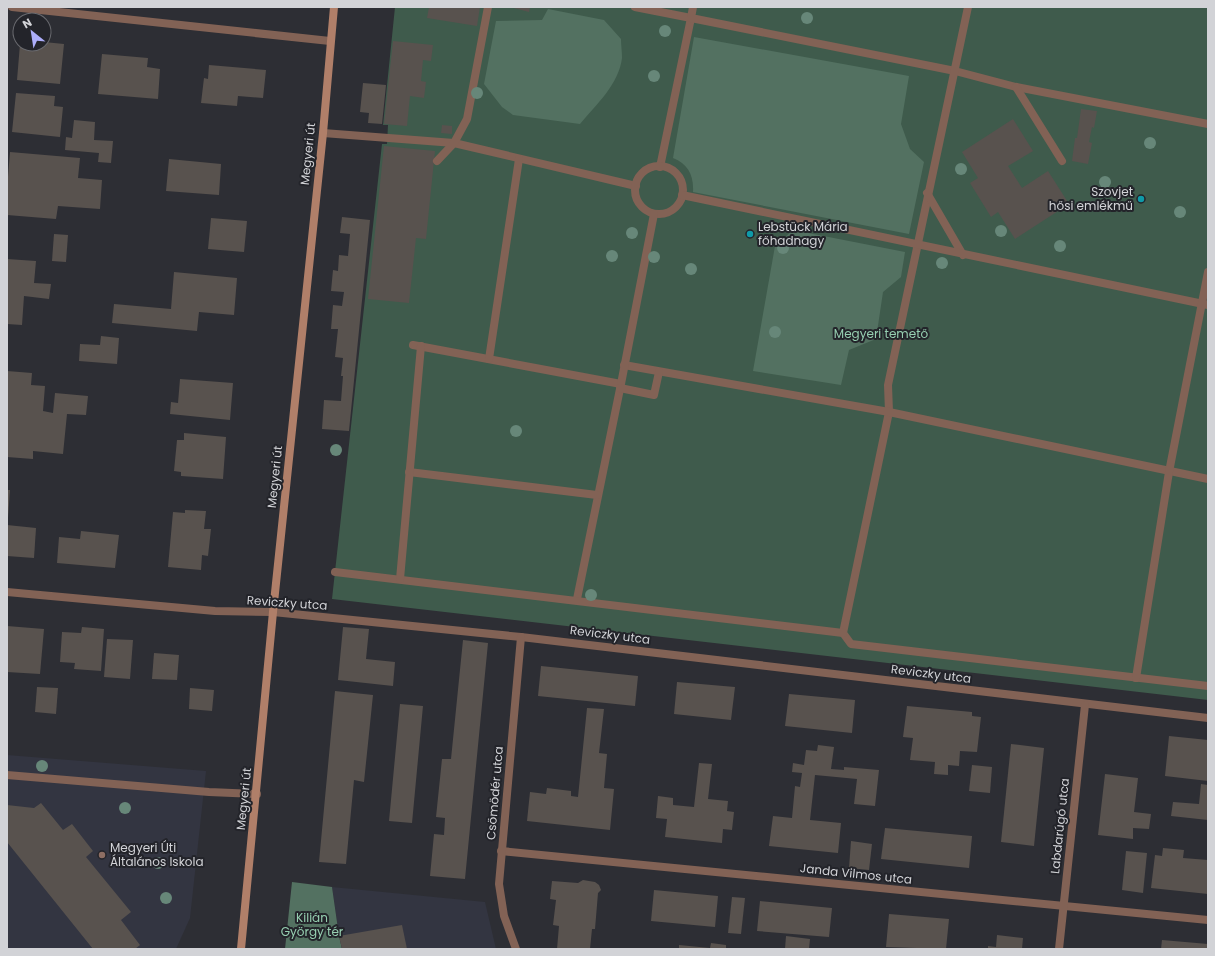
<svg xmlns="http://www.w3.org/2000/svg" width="1215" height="956" viewBox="0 0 1215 956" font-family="Poppins,sans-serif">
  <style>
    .built { fill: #333541 }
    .green { fill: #3f5b4c }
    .forest { fill: #537161 }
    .building { fill: #58524e }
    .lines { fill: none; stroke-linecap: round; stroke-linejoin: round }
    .lane { stroke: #826255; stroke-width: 8 }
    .street { stroke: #826255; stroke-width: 8 }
    .secondary { stroke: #b07f69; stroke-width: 8 }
    .tree { fill: #678779 }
    .culture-dot { fill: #0f9aa8; stroke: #23242a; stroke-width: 1.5 }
    .education-dot { fill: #8d6e63; stroke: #23242a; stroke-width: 1.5 }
    .labels { text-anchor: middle; stroke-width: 4; stroke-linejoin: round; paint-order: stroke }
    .street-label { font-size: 12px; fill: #d2d3d7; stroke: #23242a }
    .poi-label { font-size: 12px; fill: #d2d3d7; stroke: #23242a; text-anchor: start }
    .park-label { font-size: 12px; fill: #96cfb1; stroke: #23242a }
  </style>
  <rect width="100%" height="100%" fill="#2d2e34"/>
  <!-- built -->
  <g class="built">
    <path d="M7,755L206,771L190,918L176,949H7Z"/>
    <path d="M332,887L485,902L496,949H342L339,936Z"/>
  </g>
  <!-- green -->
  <path class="green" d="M395,7H1208V700L332,599L382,144H387L388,125H383Z"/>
  <!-- forest -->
  <g class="forest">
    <path d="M548,9L604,20L621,39C621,45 622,52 622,58C619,84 596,105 580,124L513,115L502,107L484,84L496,21L542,20Z"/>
    <path d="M694,37L909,76L901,124L910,149L924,162L909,234L693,192C694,175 688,164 673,158Z"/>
    <path d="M793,230L905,252L901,277L883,292L876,339L849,350L841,385L753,371L775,246Z"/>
    <path d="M292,882L332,887L339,936L342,949H285Z"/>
  </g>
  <!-- building -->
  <g class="building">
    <path d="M429,7H480L477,26L427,18Z"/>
    <path d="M510,7H530L529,12Z"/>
    <path d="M393,41L433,45L431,61L423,60L421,81L426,82L424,98L410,96L407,126L384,124Z"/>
    <path d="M44,42L64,44L60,84L17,80L20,44H44Z"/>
    <path d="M102,54L148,58L147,67L160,69L158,99L98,94Z"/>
    <path d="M209,65L266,70L263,98L238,96L237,106L201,103L204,78L208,79Z"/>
    <path d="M363,83L386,85L382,124L368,123L369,113L360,112Z"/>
    <path d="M16,93L55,96L54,106L63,107L60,137L12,132Z"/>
    <path d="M1081,109L1097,111L1094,128L1092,127L1089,142L1092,143L1088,164L1072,161L1075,138H1077Z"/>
    <path d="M1013,119L1033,151L1008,166L1022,188L1048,171L1069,204L1015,239L998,212L991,217L970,183L978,178L962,152Z"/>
    <path d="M74,120L95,122L94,140L113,141L111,163L98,162L99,153L65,150L66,137L72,138Z"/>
    <path d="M442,125L452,126V134L441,133Z"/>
    <path d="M384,146L435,151L426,239L416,238L409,303L368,299Z"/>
    <path d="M10,152L80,158L78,178L102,180L100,209L58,206L56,219L7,215V189Z"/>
    <path d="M169,159L221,164L219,195L166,191Z"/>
    <path d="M342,217L370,220L349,431L322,429L324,400L341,401L343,376H341L343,358L335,357L338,329H331L333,305L342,306L344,292L331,291L333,270L338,271L339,255L348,256L350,234L340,233Z"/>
    <path d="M211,218L247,221L244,252L208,249Z"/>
    <path d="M54,234L68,235L66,262L52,261Z"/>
    <path d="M7,259L36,261L34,283L51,284L49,299L24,296L22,325L7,324Z"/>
    <path d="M174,272L237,278L234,315L199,312L197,331L112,323L114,304L171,309Z"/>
    <path d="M101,336L119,338L117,364L79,361L80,344L100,345Z"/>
    <path d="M7,371L32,373L31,385L45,386L43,411L53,413L55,393L88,396L86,415L67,414L63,454L33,451V459L7,457Z"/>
    <path d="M180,379L233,383L230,420L170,414L171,402L178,403Z"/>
    <path d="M184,433L226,437L223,479L181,476V472L174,471L177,440H184Z"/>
    <path d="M7,490H10L8,518H7Z"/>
    <path d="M185,510L206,511L204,529H211L208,556L202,555L201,570L168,567L173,512L185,513Z"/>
    <path d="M7,525L36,528L34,558L7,556Z"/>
    <path d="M81,531L119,535L115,568L57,563L59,537L80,539Z"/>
    <path d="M7,626L44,629L40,674L7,672Z"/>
    <path d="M82,627L104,629L101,671L74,669L75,663L60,662L62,632L81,633Z"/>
    <path d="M343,627L369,629L366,659L395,662L393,686L338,680Z"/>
    <path d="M107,639L133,640L130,679L104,677Z"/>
    <path d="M463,640L488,643L465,879L430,876L434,834L444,835L445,818L436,817L442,759H451Z"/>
    <path d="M154,653L179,655L177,680L152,679Z"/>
    <path d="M541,666L638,676L635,706L538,696Z"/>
    <path d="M677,682L735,687L731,720L674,714Z"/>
    <path d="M37,687L58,688L56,714L35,712Z"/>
    <path d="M190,688L214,690L212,711L189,709Z"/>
    <path d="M335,691L373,695L364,782L354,780L346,864L319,862Z"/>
    <path d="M789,694L855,700L852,733L785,726Z"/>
    <path d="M400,704L423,706L412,823L389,821Z"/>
    <path d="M907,706L972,712V716L981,717L977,752L960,751L959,766L948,765V775L934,774L935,762L910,760L913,738L903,737Z"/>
    <path d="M587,708L604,709L599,753L607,754L604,788L614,789L610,830L527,821L530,792L546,794L547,788L571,791V796L578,797Z"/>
    <path d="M1169,736L1208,740V781L1165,776Z"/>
    <path d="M1011,744L1044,748L1034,846L1001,842Z"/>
    <path d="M818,745L834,747L831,769L844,770V767L879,770L875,806L854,804L857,779L815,775L810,820L841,823L838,853L769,846L773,816L792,818L795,786L800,787L802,773L792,772L793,763L804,765L806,750L817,751Z"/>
    <path d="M699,763L712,764L708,799L728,801L727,811L734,812L732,830L723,829L722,843L665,837L667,819L656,818L658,796L673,798V805L694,807Z"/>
    <path d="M972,765L992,767L990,793L969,791Z"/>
    <path d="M1105,774L1138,778L1134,812L1151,814L1149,829L1133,828V839L1098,835Z"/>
    <path d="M1201,784L1208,785V820L1171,816L1173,802L1199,804Z"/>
    <path d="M41,803L63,830L72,824L93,851L86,857L131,912L121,920L140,945L135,949H93L7,842V805L34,808Z"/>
    <path d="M885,828L972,836L969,868L881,859Z"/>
    <path d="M851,841L872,844L869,870L849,868Z"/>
    <path d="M1163,848L1184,850L1183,858L1208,860V894L1151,888L1155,855L1162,856Z"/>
    <path d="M1126,851L1147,853L1143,893L1122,890Z"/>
    <path d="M583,880L595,882L599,885L601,890L598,893L595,929H592L590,949H557L559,926L553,925L556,900L550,899L552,881L578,883Z"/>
    <path d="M654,890L718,896L715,927L651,921Z"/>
    <path d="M732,897L745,898L741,934L728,933Z"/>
    <path d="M760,901L832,908L829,937L757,931Z"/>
    <path d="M889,914L949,919L946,949L886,947Z"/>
    <path d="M402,925L407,949H342L339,936Z"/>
    <path d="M997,935L1023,938L1022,949H988V946L996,947Z"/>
    <path d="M786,936L810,939L809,949H785Z"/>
    <path d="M1162,940L1208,944V949H1161Z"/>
    <path d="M711,943L726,945V949H679V945L710,948Z"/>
  </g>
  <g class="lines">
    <!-- lane -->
    <g class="lane">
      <path d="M635,7L691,18L660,167"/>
      <path d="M693,7L691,18L955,71L1016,87L1208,124"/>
      <path d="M968,7L888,385L889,412L843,633L851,644L1208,686"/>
      <path d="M1016,87L1062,161"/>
      <path d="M323,133L454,143L636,186"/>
      <path d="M437,161L454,143L467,119L488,7"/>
      <circle cx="659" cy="190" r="24"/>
      <path d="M927,193L963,255"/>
      <path d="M682,195L1208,305"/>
      <path d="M413,345L621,384L577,599"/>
      <path d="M489,359L519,159"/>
      <path d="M624,365L889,412L1208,479"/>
      <path d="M621,384L654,214"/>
      <path d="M620,388L654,395L659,372"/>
      <path d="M409,472L597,495"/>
      <path d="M335,572L843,633"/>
      <path d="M400,579L421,346"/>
      <path d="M1136,678L1169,472L1208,272"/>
      <path d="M7,775L209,792L257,794"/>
    </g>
    <!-- street -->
    <g class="street">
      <path d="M12,7L330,41"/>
      <path d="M7,592L215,611L273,612L521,637L1208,718"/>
      <path d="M501,851L1208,920"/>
      <path d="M516,949L504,916L499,884L521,637"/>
      <path d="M1059,949L1085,705"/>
    </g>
    <!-- secondary -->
    <path class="secondary" d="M241,949L273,612L323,133L334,7"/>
  </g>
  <!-- trees -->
  <g class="tree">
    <circle cx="807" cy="18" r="6"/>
    <circle cx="665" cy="31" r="6"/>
    <circle cx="654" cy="76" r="6"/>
    <circle cx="477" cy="93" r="6"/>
    <circle cx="1150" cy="143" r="6"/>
    <circle cx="961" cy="169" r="6"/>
    <circle cx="1105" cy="182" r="6"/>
    <circle cx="1180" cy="212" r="6"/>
    <circle cx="1001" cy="231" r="6"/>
    <circle cx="632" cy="233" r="6"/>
    <circle cx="1060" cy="246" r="6"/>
    <circle cx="783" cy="248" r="6"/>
    <circle cx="612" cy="256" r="6"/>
    <circle cx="654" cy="257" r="6"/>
    <circle cx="942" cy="263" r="6"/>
    <circle cx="691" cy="269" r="6"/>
    <circle cx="775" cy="332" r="6"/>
    <circle cx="516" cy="431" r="6"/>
    <circle cx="336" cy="450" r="6"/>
    <circle cx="591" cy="595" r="6"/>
    <circle cx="42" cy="766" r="6"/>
    <circle cx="125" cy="808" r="6"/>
    <circle cx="158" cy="863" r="6"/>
    <circle cx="166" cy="898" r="6"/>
  </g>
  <!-- markers -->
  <g class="culture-dot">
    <circle cx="1141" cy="199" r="4"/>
    <circle cx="750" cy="234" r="4"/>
  </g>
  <circle class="education-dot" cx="102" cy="855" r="4"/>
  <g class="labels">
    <!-- street labels -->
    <g class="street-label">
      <text transform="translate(308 154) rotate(-84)" y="4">Megyeri út</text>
      <text transform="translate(275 477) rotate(-84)" y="4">Megyeri út</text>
      <text transform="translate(287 603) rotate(4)" y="4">Reviczky utca</text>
      <text transform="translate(610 635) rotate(7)" y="4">Reviczky utca</text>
      <text transform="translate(931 674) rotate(7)" y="4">Reviczky utca</text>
      <text transform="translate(495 793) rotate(-85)" y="4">Csömödér utca</text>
      <text transform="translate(244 799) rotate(-84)" y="4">Megyeri út</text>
      <text transform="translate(1060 826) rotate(-84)" y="4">Labdarúgó utca</text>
      <text transform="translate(856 874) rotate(6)" y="4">Janda Vilmos utca</text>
    </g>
    <!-- poi labels -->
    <g class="poi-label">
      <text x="1133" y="196" text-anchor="end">Szovjet<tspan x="1133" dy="14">hősi emlékmű</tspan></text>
      <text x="758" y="231">Lebstück Mária<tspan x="758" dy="14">főhadnagy</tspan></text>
      <text x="110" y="852">Megyeri Úti<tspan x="110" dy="14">Általános Iskola</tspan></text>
    </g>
    <!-- park labels -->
    <g class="park-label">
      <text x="881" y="338">Megyeri temető</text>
      <text x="312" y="922">Kilián<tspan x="312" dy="14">György tér</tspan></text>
    </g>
  </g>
  <!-- border -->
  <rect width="1215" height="956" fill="none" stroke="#d2d3d7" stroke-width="16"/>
  <!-- north arrow -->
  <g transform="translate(32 32) rotate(330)"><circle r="19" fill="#23242a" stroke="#696a6f"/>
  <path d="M0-3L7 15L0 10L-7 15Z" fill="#adaefb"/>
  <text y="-6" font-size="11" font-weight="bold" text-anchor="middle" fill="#d2d3d7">N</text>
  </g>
</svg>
